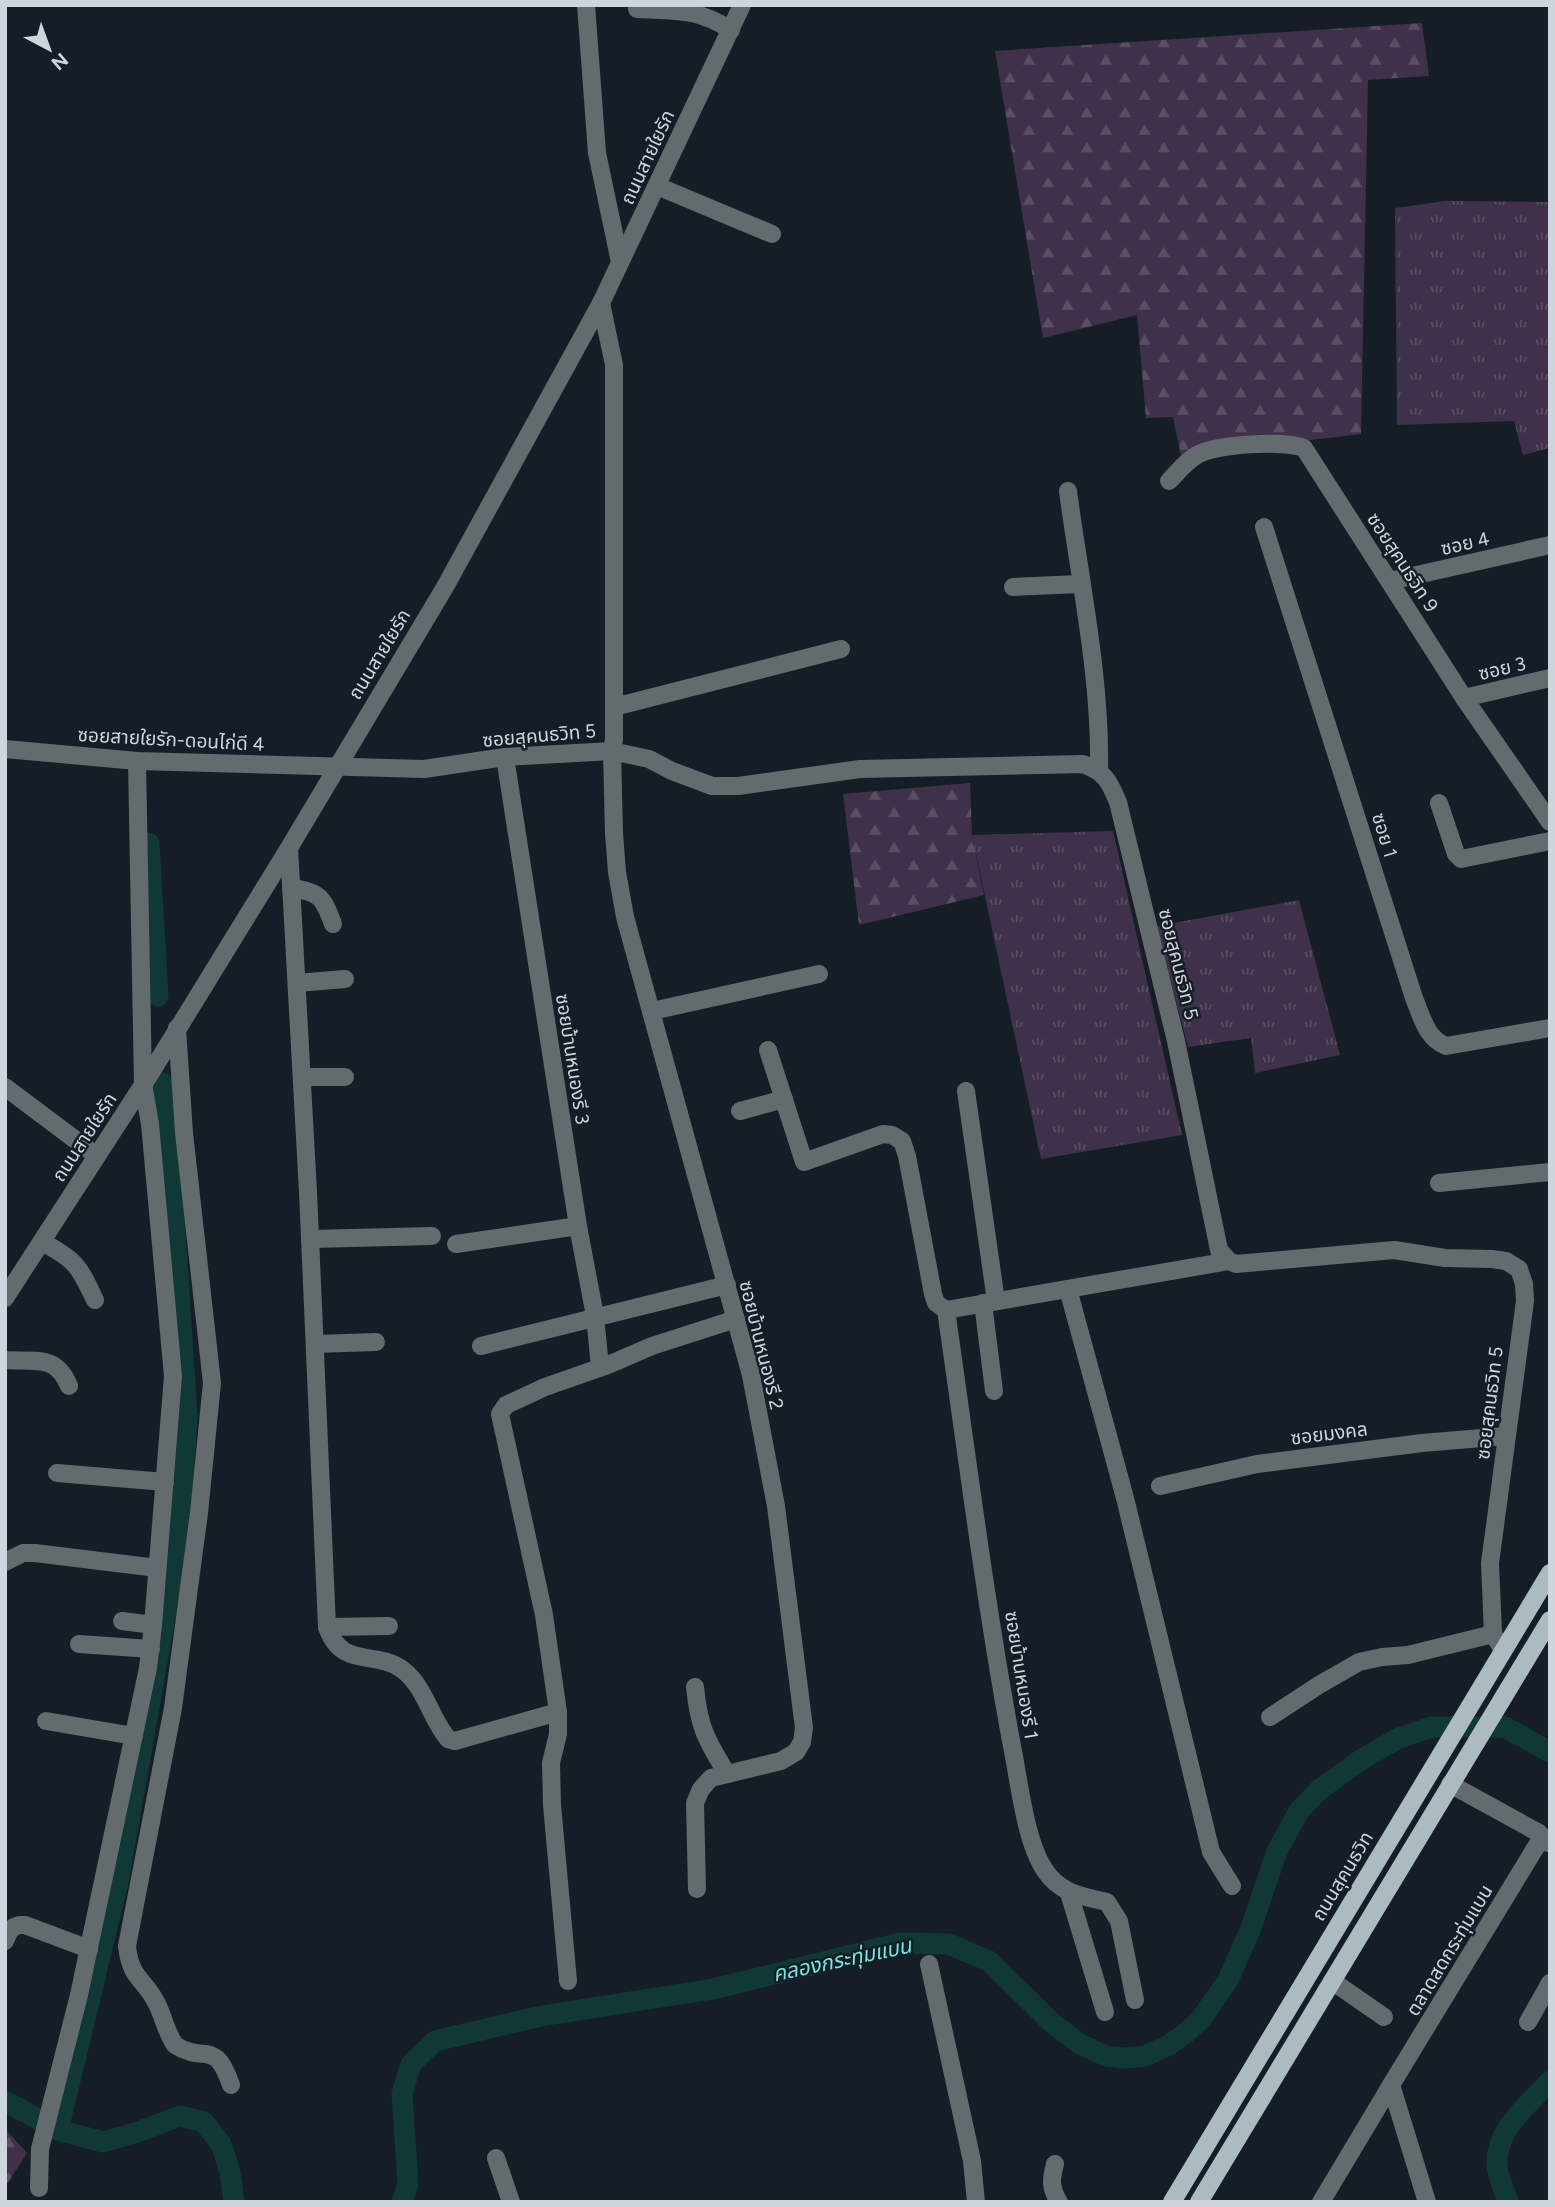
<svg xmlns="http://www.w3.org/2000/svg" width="1555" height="2207" viewBox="0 0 1555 2207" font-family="Figtree,'Noto Sans Thai',sans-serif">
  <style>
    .grass { fill: url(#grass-tufts) }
    .forest { fill: url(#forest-firs) }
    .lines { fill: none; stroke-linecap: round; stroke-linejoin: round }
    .canal { stroke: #103835; stroke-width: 21 }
    .minor { stroke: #646b6e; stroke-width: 18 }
    .major { stroke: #abbbc0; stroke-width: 18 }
    .labels { text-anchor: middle; stroke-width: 5; stroke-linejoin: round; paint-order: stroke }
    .street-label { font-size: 19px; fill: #cfd5dc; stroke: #151e27 }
    .water-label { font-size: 21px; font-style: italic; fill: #77e6de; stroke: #151e27 }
  </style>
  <defs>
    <pattern id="grass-tufts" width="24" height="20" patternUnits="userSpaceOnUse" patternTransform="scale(1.75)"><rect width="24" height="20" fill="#3f3149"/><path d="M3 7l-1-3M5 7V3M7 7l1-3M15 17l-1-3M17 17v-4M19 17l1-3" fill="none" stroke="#5a4e63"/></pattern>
    <pattern id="forest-firs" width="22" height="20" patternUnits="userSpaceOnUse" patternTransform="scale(1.75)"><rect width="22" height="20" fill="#3f3149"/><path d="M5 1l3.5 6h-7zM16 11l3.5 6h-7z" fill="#5a4e63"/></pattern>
  </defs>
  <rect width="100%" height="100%" fill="#151e27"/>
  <!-- grass -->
  <g class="grass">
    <path d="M1446,201L1550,202V448L1523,455L1514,421L1397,425L1395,208Z"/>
    <path d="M1113,831L1182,1135L1041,1159L972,835Z"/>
    <path d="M1299,900L1340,1055L1255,1073L1251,1038L1188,1047L1157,926Z"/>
  </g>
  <!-- forest -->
  <g class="forest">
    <path d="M1422,23L1429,76L1368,80L1361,434L1181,456L1173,417L1146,418L1137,315L1043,338L995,51Z"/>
    <path d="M970,783L972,835L984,895L859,925L843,794Z"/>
    <path d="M5,2129L27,2153L7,2184L5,2180Z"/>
  </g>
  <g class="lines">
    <!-- canal -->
    <g class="canal">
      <path d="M149,843L158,996"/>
      <path d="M5,2101L58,2130L103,2142L138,2132L180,2116L204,2122L221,2144L230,2172L234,2202"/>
      <path d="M58,2130L118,1882L180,1532L187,1415L172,1186L162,1083"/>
      <path d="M402,2202L408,2184L402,2094L411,2064L435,2041L541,2016L713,1989L901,1943L949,1944L989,1961L1051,2022L1080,2044L1106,2056L1124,2058L1145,2056L1169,2045L1186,2033L1201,2019L1228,1980L1251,1928L1277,1851L1299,1811L1319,1790L1362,1759L1399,1738L1432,1727H1505L1550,1752"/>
      <path d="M1508,2202C1505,2191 1497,2176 1497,2164C1496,2129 1528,2105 1550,2081"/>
    </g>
    <!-- minor -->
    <g class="minor">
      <path d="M586,5L597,153L620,262"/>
      <path d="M637,9C676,11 697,8 731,30"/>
      <path d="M657,186L772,234"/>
      <path d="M601,303L614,365V739L612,751L614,833L617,872L625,917L751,1375L776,1506L804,1728L802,1742L796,1752L781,1761L711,1778L701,1789L695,1803L697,1889"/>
      <path d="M1169,481C1178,472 1186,461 1197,455C1215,444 1285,440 1304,448L1464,698L1550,822"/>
      <path d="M1068,491C1080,582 1101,678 1099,770"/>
      <path d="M1264,527L1414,998C1422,1017 1426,1038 1446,1046L1550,1028"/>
      <path d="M1390,581L1550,545"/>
      <path d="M1013,587L1080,584"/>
      <path d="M1464,698L1550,678"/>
      <path d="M614,707L841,649"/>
      <path d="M5,749L137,761L424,769L505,757L612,751L649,759L672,771L712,786H738L860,769L1083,764C1105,772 1109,781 1118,802L1176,1041L1219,1250L1229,1261L1236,1264L1394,1250L1445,1258L1492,1259L1506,1261L1519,1269L1524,1284L1525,1301L1490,1563L1493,1634L1503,1650"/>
      <path d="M505,757L578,1226L595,1316L600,1367"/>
      <path d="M1439,803L1456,854L1461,859L1550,841"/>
      <path d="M289,848L308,1192L327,1627C342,1670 375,1649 403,1670C426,1688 430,1718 448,1739L455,1741L558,1712"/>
      <path d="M291,888C320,892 323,897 333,924"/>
      <path d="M297,983L345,979"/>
      <path d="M652,1011L819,974"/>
      <path d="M177,1028L184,1133L212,1383L199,1513L173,1708L127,1946C131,1981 144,1977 157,2004C164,2018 166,2032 175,2045C206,2065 214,2037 231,2085"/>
      <path d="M768,1050L804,1162L883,1134L892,1135L902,1141L907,1156L933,1294L936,1303L946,1310L1229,1261"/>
      <path d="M302,1077H345"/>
      <path d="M5,1087L97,1156"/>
      <path d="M966,1091L996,1301"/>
      <path d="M740,1111L784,1099"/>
      <path d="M1439,1183L1550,1172"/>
      <path d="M310,1239L432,1236"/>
      <path d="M42,1242C76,1260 79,1266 95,1300"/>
      <path d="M456,1244L578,1226"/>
      <path d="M1068,1289L1125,1498L1211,1852L1232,1886"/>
      <path d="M5,1298L150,1074L289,848L445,587L601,303L742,5"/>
      <path d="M983,1303L994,1391"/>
      <path d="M946,1310C967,1455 985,1601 1012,1746C1019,1780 1025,1840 1044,1869C1059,1893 1081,1896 1107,1902L1119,1921L1135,2000"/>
      <path d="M315,1344L376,1342"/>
      <path d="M481,1346L727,1285"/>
      <path d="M5,1360C36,1362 56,1354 69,1386"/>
      <path d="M57,1473L165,1482"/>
      <path d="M1160,1486L1257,1464L1422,1443L1506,1436"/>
      <path d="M5,1562L23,1553H35L157,1568"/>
      <path d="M122,1621L153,1625"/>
      <path d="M327,1627L389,1626"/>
      <path d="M79,1644L151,1649"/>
      <path d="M695,1687C699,1728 706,1739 727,1774"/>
      <path d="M1270,1717L1319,1685L1359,1662L1382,1657L1408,1655L1493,1634"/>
      <path d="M46,1721L134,1736"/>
      <path d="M1450,1784L1539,1833L1548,1843"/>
      <path d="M1069,1893L1105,2012"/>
      <path d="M5,1941C9,1930 13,1924 25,1925L89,1949"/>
      <path d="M929,1964L972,2161L976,2202"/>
      <path d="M568,1981L552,1805L551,1763L558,1734V1712L544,1615L500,1414L506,1405L545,1387L608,1365L652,1346L736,1319"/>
      <path d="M1332,1981L1384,2017"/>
      <path d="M1528,2022L1550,1983"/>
      <path d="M1391,2085L1542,1837"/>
      <path d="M496,2158L511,2202"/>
      <path d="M1055,2164C1051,2179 1050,2188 1059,2202"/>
      <path d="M39,2188L40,2149L79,1995L148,1668L153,1625L173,1376L150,1124L143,1084L137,761"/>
      <path d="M1321,2202L1391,2085L1427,2202"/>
    </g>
    <!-- major -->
    <g class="major">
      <path d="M1172,2202L1550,1573"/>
      <path d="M1199,2202L1550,1620"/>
    </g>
  </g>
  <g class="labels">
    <!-- street labels -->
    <g class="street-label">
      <text transform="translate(647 157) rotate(-65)" y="7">ถนนสายใยรัก</text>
      <text transform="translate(1465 543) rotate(-13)" y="7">ซอย 4</text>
      <text transform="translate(1403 562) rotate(57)" y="7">ซอยสุคนธวิท 9</text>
      <text transform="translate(379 654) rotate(-59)" y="7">ถนนสายใยรัก</text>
      <text transform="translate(1502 668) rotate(-13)" y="7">ซอย 3</text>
      <text transform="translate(539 735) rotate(-5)" y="7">ซอยสุคนธวิท 5</text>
      <text transform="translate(171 739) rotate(3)" y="7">ซอยสายใยรัก-ดอนไก่ดี 4</text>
      <text transform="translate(1385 835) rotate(73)" y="7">ซอย 1</text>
      <text transform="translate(1179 964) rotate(76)" y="7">ซอยสุคนธวิท 5</text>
      <text transform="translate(573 1059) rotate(81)" y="7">ซอยบ้านหนองรี 3</text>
      <text transform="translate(84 1137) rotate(-57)" y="7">ถนนสายใยรัก</text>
      <text transform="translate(762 1345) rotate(76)" y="7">ซอยบ้านหนองรี 2</text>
      <text transform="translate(1489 1403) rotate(-83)" y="7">ซอยสุคนธวิท 5</text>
      <text transform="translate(1329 1433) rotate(-7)" y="7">ซอยมงคล</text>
      <text transform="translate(1022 1675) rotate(81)" y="7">ซอยบ้านหนองรี 1</text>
      <text transform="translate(1342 1876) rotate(-59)" y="7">ถนนสุคนธวิท</text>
      <text transform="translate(1449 1950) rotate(-59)" y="7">ตลาดสดกระทุ่มแบน</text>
    </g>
    <!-- water labels -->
    <g class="water-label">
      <text transform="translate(842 1960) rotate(-12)" y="7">คลองกระทุ่มแบน</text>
    </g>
  </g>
  <!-- border -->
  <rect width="1555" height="2207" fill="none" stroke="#cfd5dc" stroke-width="14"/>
  <!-- north arrow -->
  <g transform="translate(49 49) rotate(139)" stroke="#151e27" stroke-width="5" paint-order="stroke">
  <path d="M0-5L12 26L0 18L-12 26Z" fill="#cfd5dc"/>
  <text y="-10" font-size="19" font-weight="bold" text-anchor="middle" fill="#cfd5dc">N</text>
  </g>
</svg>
